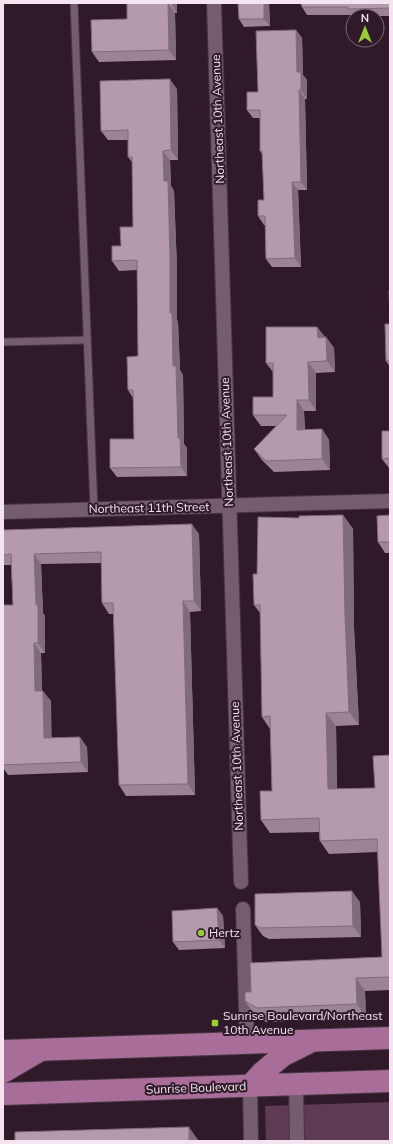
<svg xmlns="http://www.w3.org/2000/svg" width="393" height="1144" viewBox="0 0 393 1144" font-family="Mulish,sans-serif">
  <style>
    .green { fill: #5e3a55 }
    .lines { fill: none; stroke-linecap: round; stroke-linejoin: round }
    .service-casing { stroke: #473643; stroke-width: 9 }
    .minor-casing { stroke: #473643; stroke-width: 16 }
    .primary-casing { stroke: #473643; stroke-width: 24 }
    .service { stroke: #765c6f; stroke-width: 7 }
    .minor { stroke: #765c6f; stroke-width: 14 }
    .primary { stroke: #a86d99; stroke-width: 22 }
    .wall { fill: #9c8495 }
    .shaded-wall { fill: #7f6b79 }
    .building { fill: #b599ad; stroke: #7f6b79 }
    .poi-dot { fill: #9acb34; stroke: #301a2a; stroke-width: 1.5 }
    .labels { text-anchor: middle; stroke-width: 4; stroke-linejoin: round; paint-order: stroke }
    .street-label { font-size: 12px; fill: #f3e4ef; stroke: #301a2a }
    .poi-label { font-size: 12px; fill: #f3e4ef; stroke: #301a2a; text-anchor: start }
  </style>
  <rect width="100%" height="100%" fill="#301a2a"/>
  <!-- green -->
  <path class="green" d="M390,1102V1141H266L265,1106Z"/>
  <g class="lines">
    <defs>
      <g id="service">
        <path d="M74,3L94,510"/>
        <path d="M3,342L87,340"/>
      </g>
      <g id="minor">
        <path d="M214,3L241,882"/>
        <path d="M3,512L390,501"/>
        <path d="M243,909L247,1042"/>
        <path d="M296,1084L297,1141"/>
        <path d="M250,1086L251,1141"/>
      </g>
      <g id="primary">
        <path d="M3,1051L390,1038"/>
        <path d="M3,1072L39,1051"/>
        <path d="M250,1086L262,1073L282,1056L308,1043"/>
        <path d="M3,1094L390,1081"/>
      </g>
    </defs>
    <!-- service casing -->
    <use href="#service" class="service-casing"/>
    <!-- minor casing -->
    <use href="#minor" class="minor-casing"/>
    <!-- primary casing -->
    <use href="#primary" class="primary-casing"/>
    <!-- service -->
    <use href="#service" class="service"/>
    <!-- minor -->
    <use href="#minor" class="minor"/>
    <!-- primary -->
    <use href="#primary" class="primary"/>
  </g>
  <!-- wall -->
  <g class="wall">
    <path d="M127,3H177V13H175L176,60L99,62L92,52L127,19Z"/>
    <path d="M269,3L270,26L244,27L239,19Z"/>
    <path d="M390,3V16H353L352,15H307L302,7Z"/>
    <path d="M296,30L302,38L303,75L307,80V99H305L307,190H298L301,267H272L266,259L265,225H264L258,216L264,200L262,154L260,151V118H253L247,110Z"/>
    <path d="M177,89L178,160H170L171,186L174,191L177,269V320L178,322L180,370L183,375L184,444L187,448V476L117,477L110,468L134,439L133,398L128,390L138,356L137,270L119,271L112,261L133,227L132,162L128,157V140H108L101,131Z"/>
    <path d="M390,324V367L386,361Z"/>
    <path d="M317,327L325,337H326L334,348L335,372L316,373V411H304L305,429H322L329,440L330,470L274,472L262,460L254,449L276,426H261L253,415L273,397V372L266,363Z"/>
    <path d="M390,431V468H389L382,459Z"/>
    <path d="M343,515L353,529L354,628L359,725L336,726L337,789L375,788L390,755V990L365,991L366,1018L266,1022L255,1015L245,1001L251,992L382,957L378,852L329,854L320,841L319,832L270,833L261,820L272,791L270,729L262,717L260,613L254,605L257,574L299,518Z"/>
    <path d="M390,515V553H385L378,542Z"/>
    <path d="M3,530L199,534L201,611L190,612L195,795L126,796L119,785L114,614H109L102,603L101,563L41,564L43,613L45,616V653H41L42,691L51,701V738L87,747L88,772L8,775L3,768V605H13L11,565H3Z"/>
    <path d="M360,902L361,937L269,939L263,936L255,925Z"/>
    <path d="M217,908L223,916L225,948L179,950L173,942Z"/>
  </g>
  <!-- shaded-wall -->
  <g class="shaded-wall">
    <path d="M168,3L175,13L176,60L169,50Z"/>
    <path d="M171,3H177V13Z"/>
    <path d="M264,3H269L270,26L264,19Z"/>
    <path d="M296,30L302,38L303,75L307,80V99L301,90L297,72Z"/>
    <path d="M170,79L177,89L178,160L171,150Z"/>
    <path d="M299,90L305,99L307,190L301,182Z"/>
    <path d="M163,151L170,160L171,186L174,191L177,269V320L178,322L180,370L183,375L184,444L187,448V476L181,467L178,438L170,313L164,181Z"/>
    <path d="M292,182L298,190L301,267L295,258Z"/>
    <path d="M317,327L325,337L318,338Z"/>
    <path d="M326,337L334,348L335,372L327,361Z"/>
    <path d="M308,362L316,373V411L309,400Z"/>
    <path d="M297,400L304,411L305,440L297,430Z"/>
    <path d="M322,429L329,440L330,470L322,459Z"/>
    <path d="M343,515L353,529L354,628L359,725L349,712L345,615Z"/>
    <path d="M192,524L199,534L201,611L194,601Z"/>
    <path d="M34,554L41,564L43,613L45,616V653L38,643Z"/>
    <path d="M183,601L190,612L195,795L188,784Z"/>
    <path d="M34,643L41,653L42,701L35,691Z"/>
    <path d="M43,691L51,701L52,749L44,738Z"/>
    <path d="M326,713L336,726L337,802L328,789Z"/>
    <path d="M80,737L87,747L88,772L81,762Z"/>
    <path d="M352,891L360,902L361,937L353,926Z"/>
    <path d="M217,908L223,916L225,948L219,940Z"/>
    <path d="M356,978L365,991L366,1018L357,1004Z"/>
    <path d="M189,1127L198,1140V1141H189Z"/>
  </g>
  <!-- building -->
  <g class="building">
    <path d="M127,3H171H168L169,50L92,52L91,20L127,19Z"/>
    <path d="M238,3H264V19H239Z"/>
    <path d="M301,3H390V8L348,9V7H302Z"/>
    <path d="M296,30L297,72H301V90H299L301,182H292L295,258L266,259L265,216H258V200H264L262,151H260V110H247V92H258L256,31Z"/>
    <path d="M170,79L171,150L163,151L164,181H168L170,259V313H172L173,366H176L178,438H180L181,467L110,468V439H134L133,390H128L127,357L138,356L137,260L112,261V246H121L120,227H133L132,157H128V130L101,131L100,81Z"/>
    <path d="M389,291H390V322Z"/>
    <path d="M385,324H390V361H386Z"/>
    <path d="M266,327H317L318,338L326,337L327,361L308,362L309,400H297V430L322,429V459L266,461L254,449L287,415H253V397H273V363H266Z"/>
    <path d="M382,431H390V458L382,459Z"/>
    <path d="M343,515L345,615L349,712L326,713L328,789L375,788L373,756L390,755V977L356,978L357,1004L257,1008L245,1001V992H251L250,963L382,957L377,839L320,841L319,818L261,820L260,791H272L270,716L262,717L260,605H254L253,574H257L258,517L299,518V516Z"/>
    <path d="M390,515V542H378L377,516Z"/>
    <path d="M192,524L194,601H183L188,784L119,785L113,603H102L101,552L34,554L36,605H38V643H34L35,691H43L44,738L80,737L81,762L3,765V605H13L11,554L3,555V530Z"/>
    <path d="M352,891L353,926L261,928L255,925V894Z"/>
    <path d="M217,908L219,940L173,942L172,911Z"/>
    <path d="M189,1127V1141H15V1132Z"/>
  </g>
  <!-- markers -->
  <g class="poi-dot">
    <circle cx="201" cy="933" r="4"/>
    <rect x="211" y="1019" width="8" height="8" rx="2"/>
  </g>
  <g class="labels">
    <!-- street labels -->
    <g class="street-label">
      <text transform="translate(218 119) rotate(-92)" y="4">Northeast 10th Avenue</text>
      <text transform="translate(227 442) rotate(-92)" y="4">Northeast 10th Avenue</text>
      <text transform="translate(149 508) rotate(-1)" y="4">Northeast 11th Street</text>
      <text transform="translate(237 766) rotate(-92)" y="4">Northeast 10th Avenue</text>
      <text transform="translate(196 1088) rotate(-2)" y="4">Sunrise Boulevard</text>
    </g>
    <!-- poi labels -->
    <g class="poi-label">
      <text x="209" y="937">Hertz</text>
      <text x="223" y="1020">Sunrise Boulevard/Northeast<tspan x="223" dy="14">10th Avenue</tspan></text>
    </g>
  </g>
  <!-- border -->
  <rect width="393" height="1144" fill="none" stroke="#f3e4ef" stroke-width="8"/>
  <!-- north arrow -->
  <g transform="translate(365 28)"><circle r="19" fill="#301a2a" stroke="#7e6b79"/>
  <path d="M0-3L7 15L0 10L-7 15Z" fill="#9acb34"/>
  <text y="-6" font-size="11" font-weight="bold" text-anchor="middle" fill="#f3e4ef">N</text>
  </g>
</svg>
